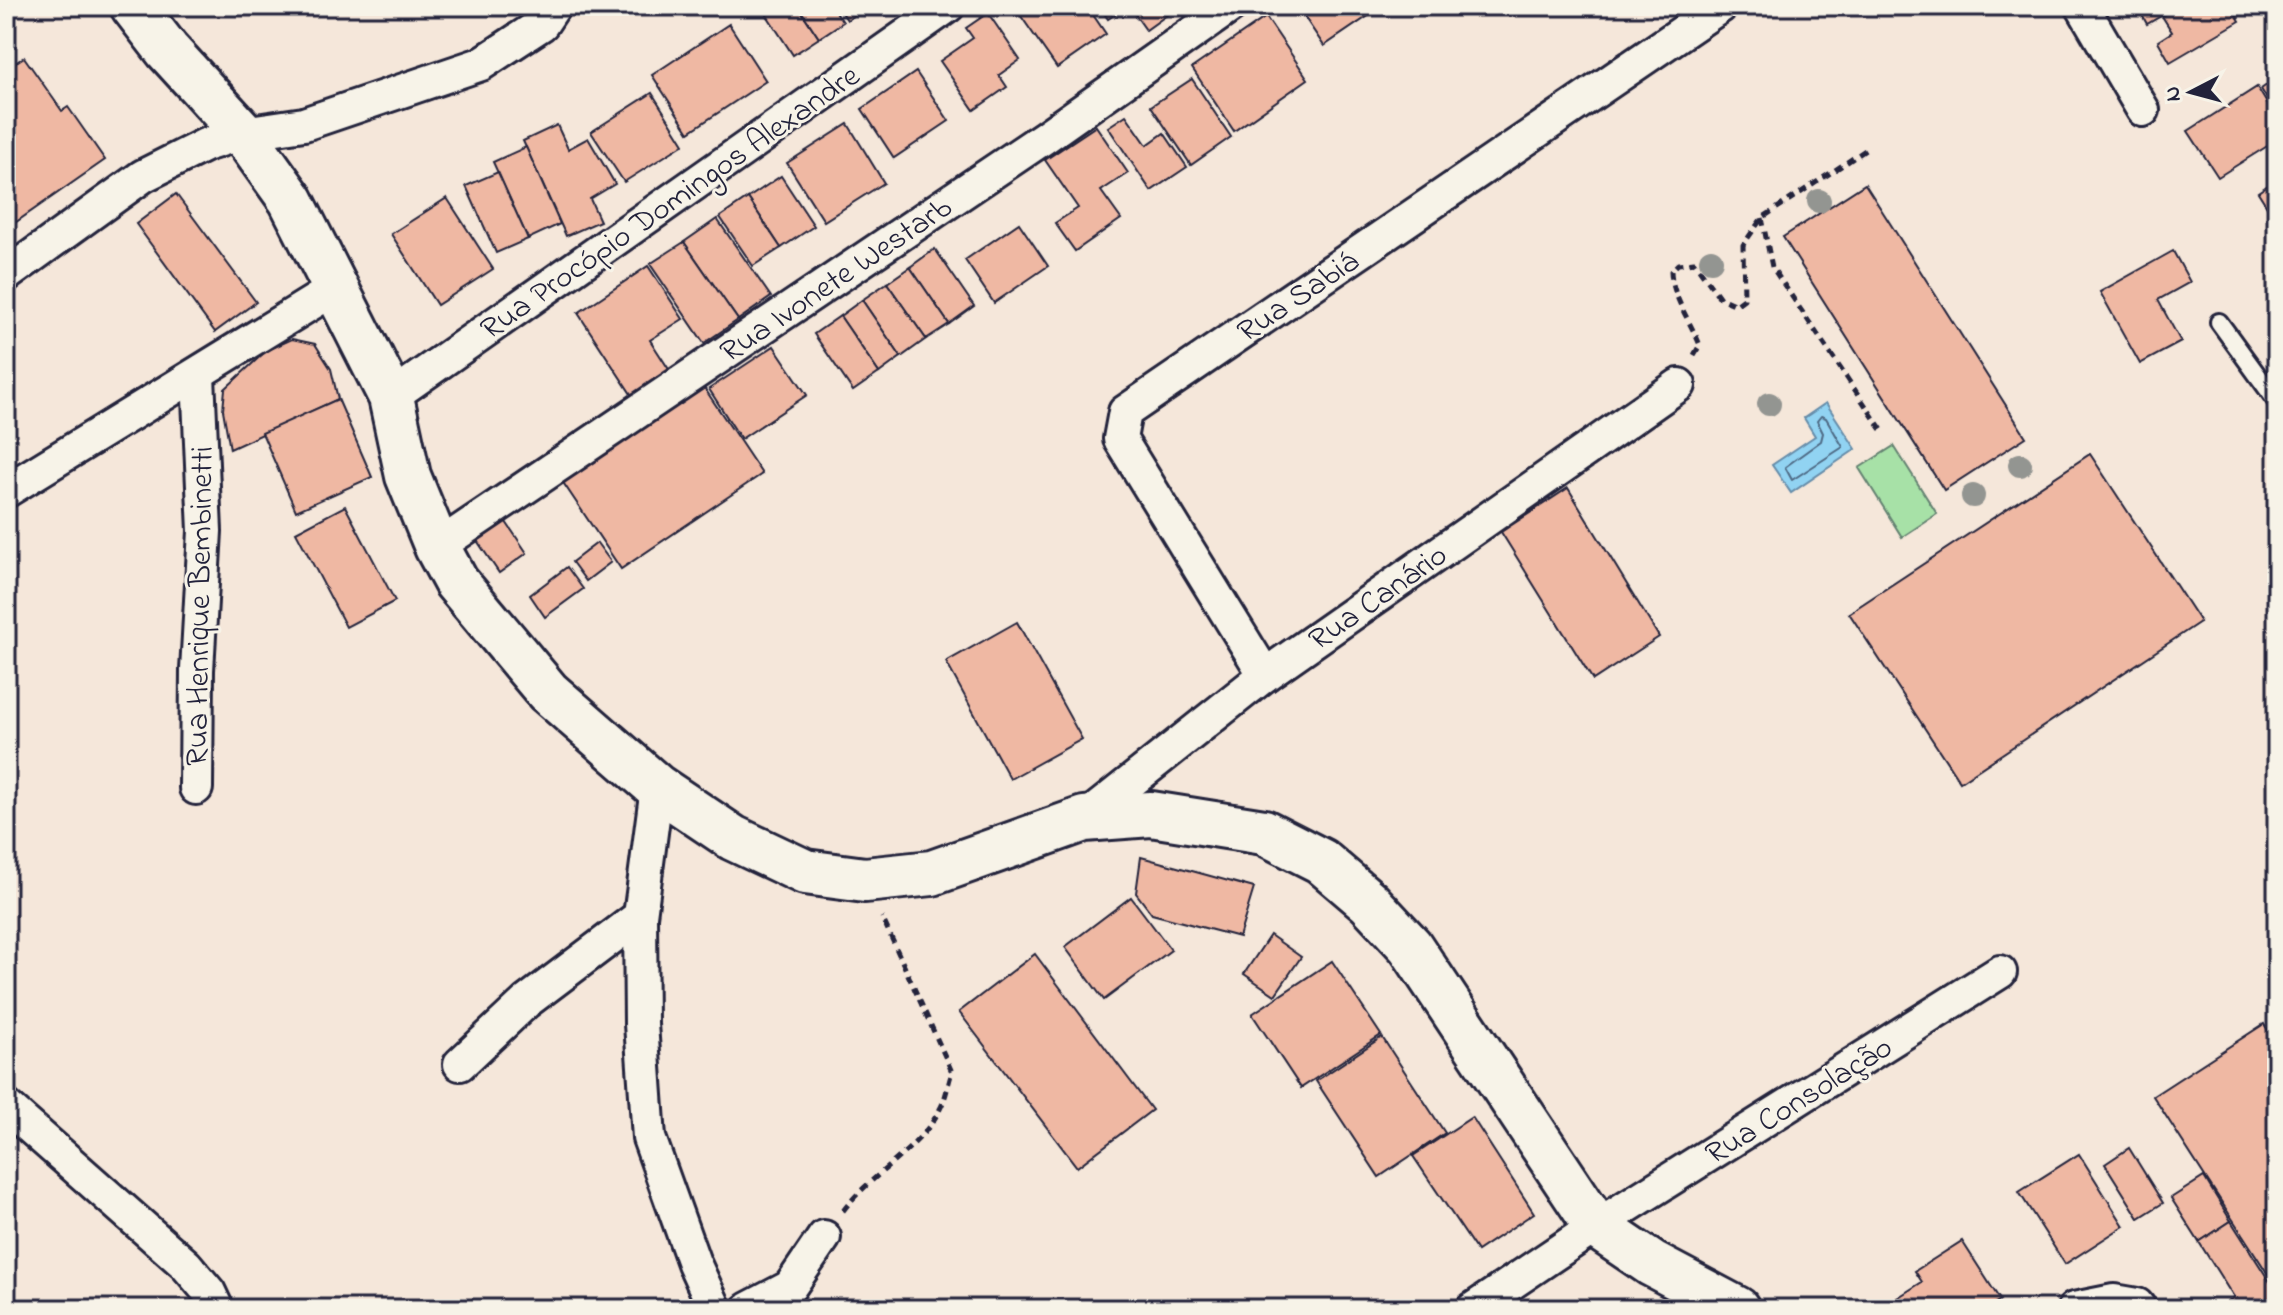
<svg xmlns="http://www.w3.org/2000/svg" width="2283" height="1315" viewBox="0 0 2283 1315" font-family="'Indie Flower',sans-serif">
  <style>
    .green { fill: #a7e1a7; stroke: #648271; stroke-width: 2 }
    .water { fill: #91d3f2; stroke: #658ca9; stroke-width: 2 }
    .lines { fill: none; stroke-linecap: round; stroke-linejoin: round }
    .shore { stroke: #4e6984; stroke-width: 2 }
    .building { fill: #efb8a3; stroke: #22223b; stroke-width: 2 }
    .lane-casing { stroke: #22223b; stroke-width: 22 }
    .street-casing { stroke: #22223b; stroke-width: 38 }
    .secondary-casing { stroke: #22223b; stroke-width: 50 }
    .path { stroke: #22223b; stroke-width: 5; stroke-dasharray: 8 6; stroke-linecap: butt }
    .lane { stroke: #f7f3e8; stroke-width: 16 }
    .street { stroke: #f7f3e8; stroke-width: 32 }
    .secondary { stroke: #f7f3e8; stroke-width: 44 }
    .tree { fill: #939591 }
    .labels { text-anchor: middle; stroke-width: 6; stroke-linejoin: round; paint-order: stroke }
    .street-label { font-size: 32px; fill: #22223b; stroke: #f7f3e8 }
  </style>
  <rect width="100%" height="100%" fill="#f5e7da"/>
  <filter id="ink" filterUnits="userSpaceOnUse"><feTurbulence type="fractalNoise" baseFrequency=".0125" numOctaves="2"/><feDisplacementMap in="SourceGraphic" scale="16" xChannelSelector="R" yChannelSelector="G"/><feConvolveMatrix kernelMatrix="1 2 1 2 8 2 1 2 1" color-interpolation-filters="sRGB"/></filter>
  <g filter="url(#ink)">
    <!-- green -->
    <path class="green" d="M1894,446L1937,514L1902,537L1859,468Z"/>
    <!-- water -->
    <path class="water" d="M1826,403L1856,449L1791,493L1772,465L1815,436L1804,418Z"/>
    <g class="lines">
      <!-- shore -->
      <path class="shore" d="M1821,416L1826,418L1843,447L1792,480L1785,467L1821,441L1823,433L1817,421Z"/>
    </g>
    <!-- building -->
    <g class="building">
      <path d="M761,6H798L819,38L793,55Z"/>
      <path d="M798,6H832L843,22L819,38Z"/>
      <path d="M838,6H867L847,20Z"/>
      <path d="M1014,6H1087L1106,34L1057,68Z"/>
      <path d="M1099,6H1127L1108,19Z"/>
      <path d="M1129,6H1167L1171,12L1146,30Z"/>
      <path d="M1297,6H1378L1380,8L1324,46Z"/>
      <path d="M2137,6H2178L2147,24Z"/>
      <path d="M2178,6H2231L2240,21L2170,62L2158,41L2172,32L2162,16Z"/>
      <path d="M988,13L1020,60L999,75L1007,87L974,110L940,61L973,38L966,28Z"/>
      <path d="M1266,17L1308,79L1234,131L1192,68Z"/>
      <path d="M729,24L766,81L689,132L652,75Z"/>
      <path d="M24,57L62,111L68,107L105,160L6,229V69Z"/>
      <path d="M916,72L949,121L894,158L862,109Z"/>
      <path d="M2277,78V115L2261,89Z"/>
      <path d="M1192,79L1231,137L1191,165L1151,106Z"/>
      <path d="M2257,87L2277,120V140L2218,177L2188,131Z"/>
      <path d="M652,93L684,144L624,182L591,132Z"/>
      <path d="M1126,115L1147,145L1164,133L1187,167L1151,191L1108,127Z"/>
      <path d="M848,124L884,183L824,221L787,163Z"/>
      <path d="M557,125L568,149L588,138L615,184L590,199L600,221L566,236L523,141Z"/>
      <path d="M1096,126L1128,173L1101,191L1121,219L1075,251L1055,223L1078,208L1045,160Z"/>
      <path d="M526,147L560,224L528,239L493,162Z"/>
      <path d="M498,172L528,239L496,253L466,186Z"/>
      <path d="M781,176L814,226L781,248L748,198Z"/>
      <path d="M2277,179V222L2258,192Z"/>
      <path d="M1865,184L2026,437L1944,490L1783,237Z"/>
      <path d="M176,194L256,302L215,332L136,224Z"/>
      <path d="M447,198L493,269L437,305L391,234Z"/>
      <path d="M748,198L781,248L753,266L720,217Z"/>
      <path d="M717,219L771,297L738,320L684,242Z"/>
      <path d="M1019,223L1048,266L994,303L965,260Z"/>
      <path d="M684,242L738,320L704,343L650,264Z"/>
      <path d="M935,249L974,306L949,324L910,267Z"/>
      <path d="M2173,251L2190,282L2158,300L2181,342L2140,364L2100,292Z"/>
      <path d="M648,266L683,319L650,340L670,371L633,397L578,313Z"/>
      <path d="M910,267L949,324L926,339L887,283Z"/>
      <path d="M887,283L926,339L901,357L862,300Z"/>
      <path d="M862,300L901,357L879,373L840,316Z"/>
      <path d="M840,316L879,373L853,391L814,334Z"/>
      <path d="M292,339L315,344L331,369L338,399L230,449L223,410L225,389L266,351Z"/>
      <path d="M774,346L807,395L741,439L709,389Z"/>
      <path d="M703,386L762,474L621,569L562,481Z"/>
      <path d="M338,399L372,477L296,511L262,433Z"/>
      <path d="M2090,454L2200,622L1960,782L1849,613Z"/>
      <path d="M1568,488L1659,637L1593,680L1501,532Z"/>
      <path d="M345,506L395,601L346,627L296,532Z"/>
      <path d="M504,519L527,553L499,573L476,539Z"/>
      <path d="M597,543L611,562L586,581L572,562Z"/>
      <path d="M567,567L583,589L545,617L530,595Z"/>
      <path d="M1017,622L1082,739L1010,779L946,662Z"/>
      <path d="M1141,857L1254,888L1239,937L1152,914L1136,893Z"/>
      <path d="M1131,897L1171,950L1104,1000L1065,947Z"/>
      <path d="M1270,935L1301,957L1275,995L1244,974Z"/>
      <path d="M1035,954L1152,1110L1077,1167L959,1012Z"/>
      <path d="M1332,961L1381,1035L1301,1088L1252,1014Z"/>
      <path d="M2264,1024L2277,1044V1288L2153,1096Z"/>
      <path d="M1382,1037L1445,1133L1379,1177L1316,1081Z"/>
      <path d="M1472,1117L1534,1213L1477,1251L1413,1156Z"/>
      <path d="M2129,1148L2163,1203L2139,1218L2105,1164Z"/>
      <path d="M2079,1154L2124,1226L2065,1264L2019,1192Z"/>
      <path d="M2204,1177L2231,1221L2199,1242L2171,1198Z"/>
      <path d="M2231,1221L2277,1293V1309H2217L2234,1298L2199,1242Z"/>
      <path d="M1962,1241L2000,1300L1986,1309H1880L1922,1282L1915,1271Z"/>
    </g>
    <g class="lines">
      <defs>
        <path id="lane" d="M2219,322L2277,402"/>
        <g id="street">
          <path d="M2082,6L2143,110"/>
          <path d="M6,275L143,176L205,145L243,133L304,124L481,64L542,24L554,6"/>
          <path d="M391,397L948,6"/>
          <path d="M6,491L336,288"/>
          <path d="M437,547L1045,137L1231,6"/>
          <path d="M1265,675L1120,439L1125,412L1721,6"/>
          <path d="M657,787L640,916L641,1024L649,1138L694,1263L715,1309"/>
          <path d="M196,788L197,670L205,531L198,376"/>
          <path d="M1084,819L1265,675L1679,385"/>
          <path d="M460,1064L526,1002L640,916"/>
          <path d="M6,1106L186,1265L209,1292L217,1309"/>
          <path d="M748,1309L790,1287L824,1237"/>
          <path d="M1473,1309L1596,1226L2000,972"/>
          <path d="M2074,1309L2114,1301L2137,1305L2140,1309"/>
        </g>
        <path id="secondary" d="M133,6L167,50L243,133L291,200L391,397L408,476L437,547L456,582L548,692L657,787L733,838L805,872L865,880L932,873L1084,819L1151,814L1264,832L1321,861L1369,902L1410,946L1596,1226L1652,1264L1737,1309"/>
      </defs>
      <!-- lane casing -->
      <use href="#lane" class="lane-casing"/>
      <!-- street casing -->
      <use href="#street" class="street-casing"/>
      <!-- secondary casing -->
      <use href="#secondary" class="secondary-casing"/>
      <!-- path -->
      <g class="path">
        <path d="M1762,218L1772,267L1882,430"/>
        <path d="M1694,355L1700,345C1690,321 1672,296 1671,271L1678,264L1694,262L1720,298L1736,305L1744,299L1743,245L1762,218L1870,147"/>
        <path d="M843,1211C871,1173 919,1151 940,1109C946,1098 948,1084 952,1072L882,917"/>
      </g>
      <!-- lane -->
      <use href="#lane" class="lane"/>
      <!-- street -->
      <use href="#street" class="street"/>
      <!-- secondary -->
      <use href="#secondary" class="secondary"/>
    </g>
    <!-- trees -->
    <g class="tree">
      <circle cx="1819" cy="201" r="12"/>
      <circle cx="1711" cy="260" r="12"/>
      <circle cx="1769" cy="404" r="12"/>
      <circle cx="2020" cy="465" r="12"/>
      <circle cx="1973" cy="496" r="12"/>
    </g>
  </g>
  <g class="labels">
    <!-- street labels -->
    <g class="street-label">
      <text transform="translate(669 201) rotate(-35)" y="11">Rua Procópio Domingos Alexandre</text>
      <text transform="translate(835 278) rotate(-34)" y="11">Rua Ivonete Westarb</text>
      <text transform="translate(1297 295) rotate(-34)" y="11">Rua Sabiá</text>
      <text transform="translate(1377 596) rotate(-35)" y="11">Rua Canário</text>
      <text transform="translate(198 606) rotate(-89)" y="11">Rua Henrique Bembinetti</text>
      <text transform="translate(1798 1099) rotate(-32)" y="11">Rua Consolação</text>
    </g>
  </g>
  <!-- margin -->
  <rect width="2283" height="1315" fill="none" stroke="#f7f3e8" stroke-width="32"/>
  <rect x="16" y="16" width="2251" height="1283" fill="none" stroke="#22223b" stroke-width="3" filter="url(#ink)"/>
  <!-- north arrow -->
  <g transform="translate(2191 92) rotate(264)" stroke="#f7f3e8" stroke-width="6" paint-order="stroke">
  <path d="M0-6L14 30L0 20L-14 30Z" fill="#22223b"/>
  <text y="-12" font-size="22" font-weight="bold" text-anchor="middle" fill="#22223b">N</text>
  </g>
</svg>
